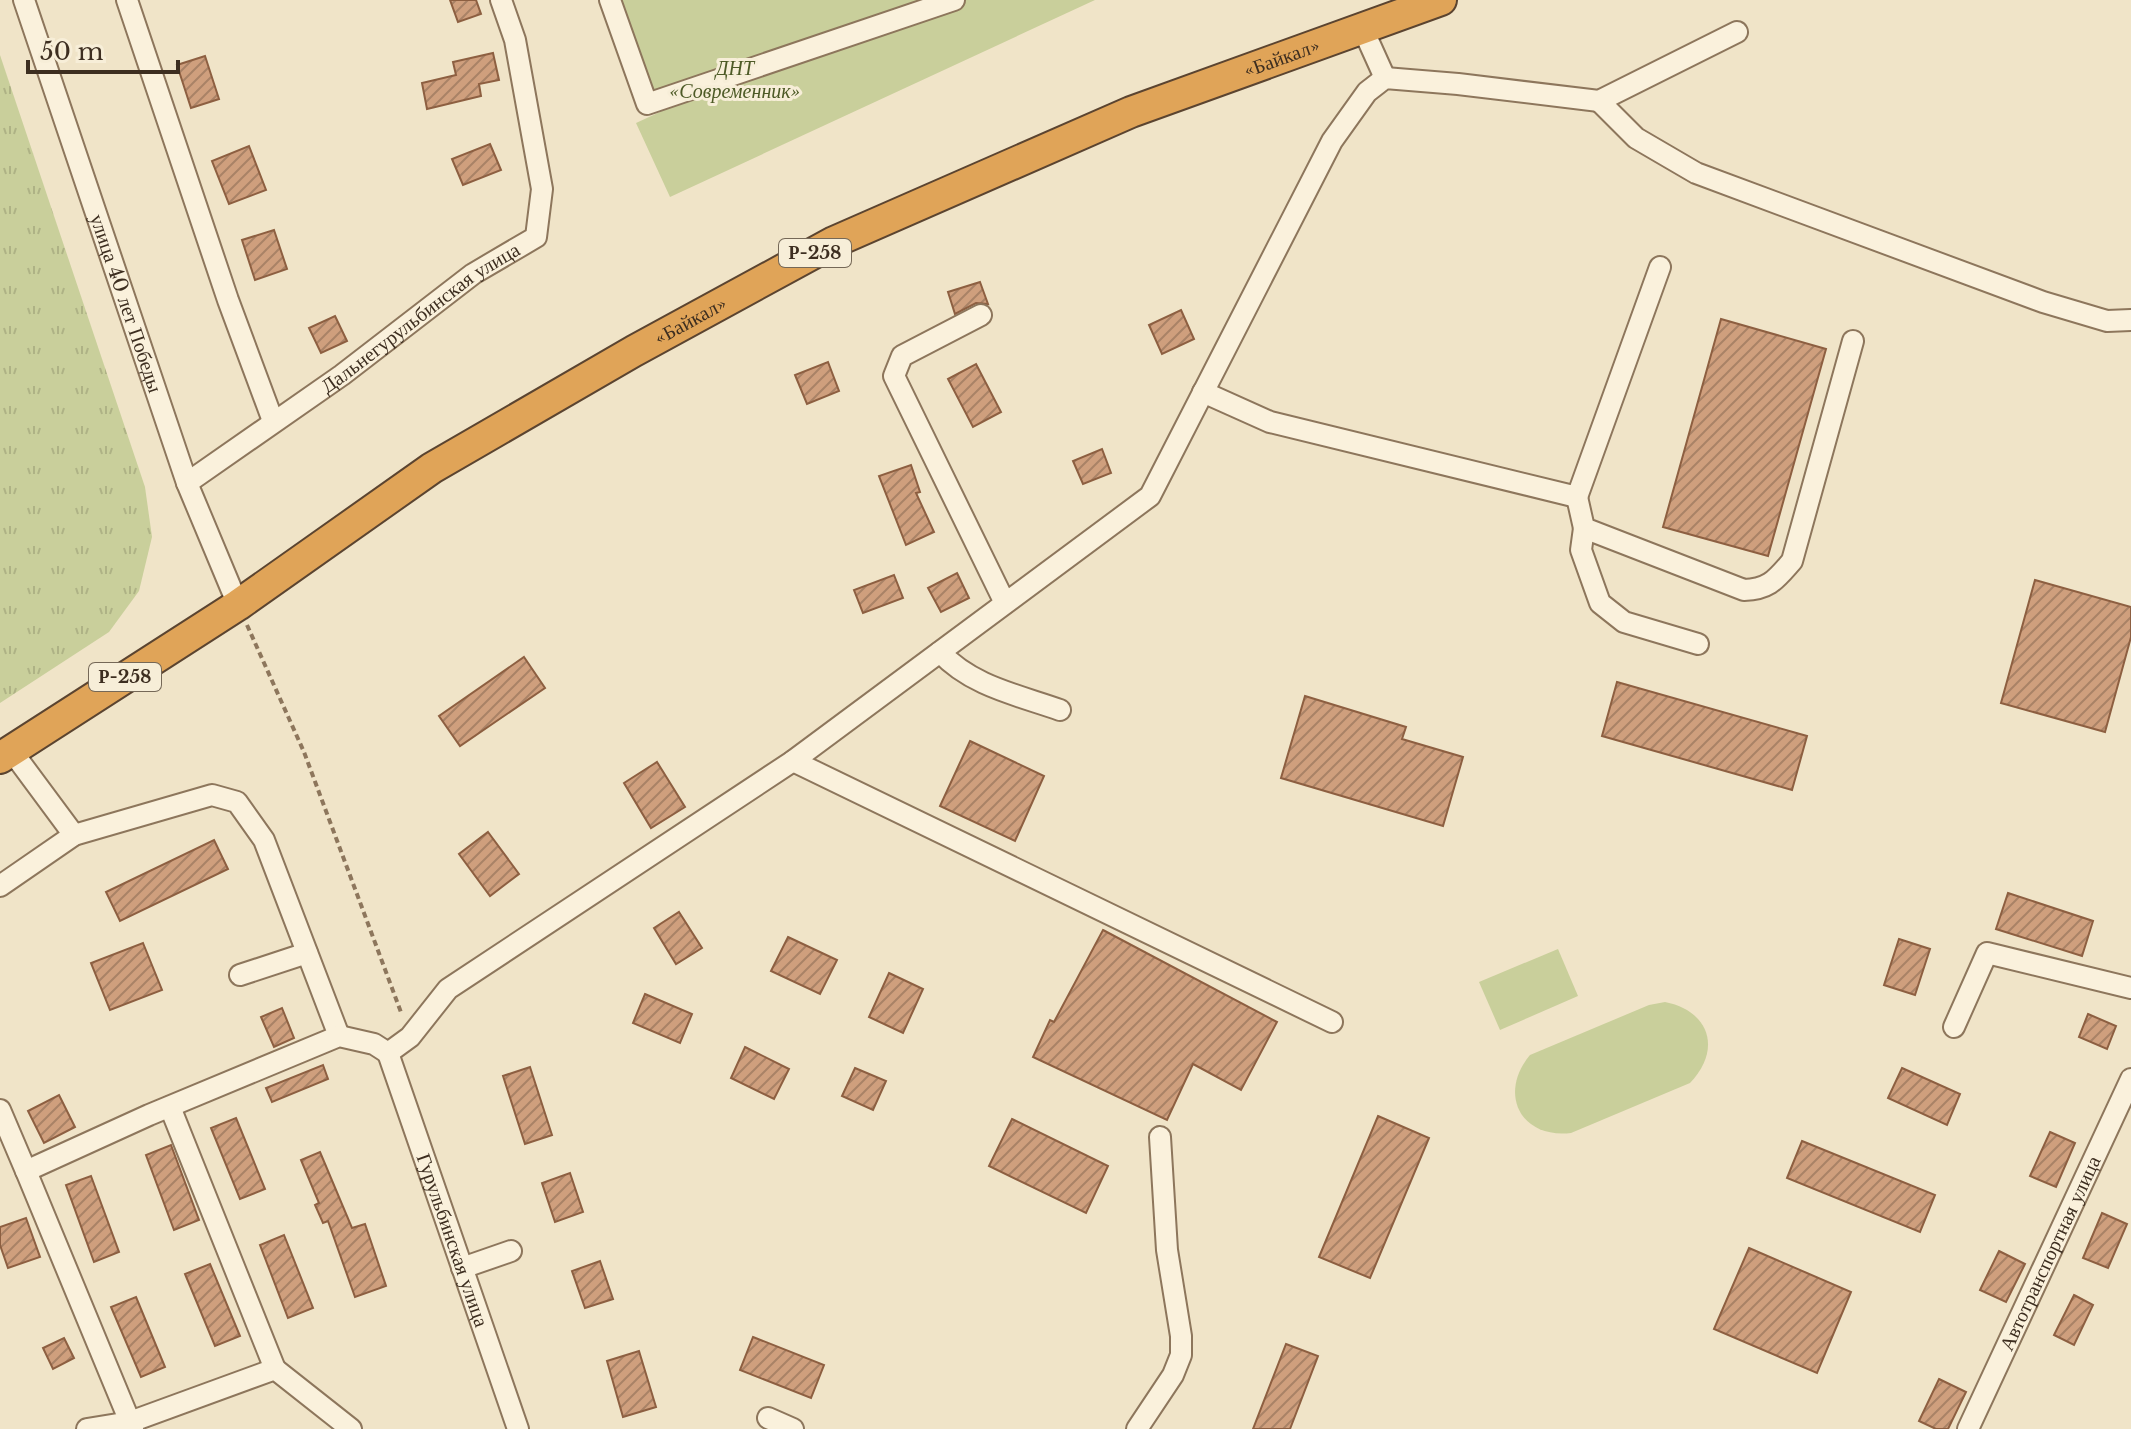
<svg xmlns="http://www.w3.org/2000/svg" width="2131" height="1429" viewBox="0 0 2131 1429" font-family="'Libre Baskerville',serif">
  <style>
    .grass { fill: url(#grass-tufts) }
    .garden { fill: #c9cf9b }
    .building { fill: url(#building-hatch); stroke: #8d5f41; stroke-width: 2 }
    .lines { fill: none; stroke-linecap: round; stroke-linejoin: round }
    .minor-casing { stroke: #8d765c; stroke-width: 24 }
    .highway-casing { stroke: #5b4430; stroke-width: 34 }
    .path { stroke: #8d765c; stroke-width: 4; stroke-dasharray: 6 4; stroke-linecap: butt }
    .minor { stroke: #faf1dc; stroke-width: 20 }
    .highway { stroke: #e0a458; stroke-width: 30 }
    .labels { text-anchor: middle; stroke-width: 6; stroke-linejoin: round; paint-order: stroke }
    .shield { fill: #f7eed8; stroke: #756857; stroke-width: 2 }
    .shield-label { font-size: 18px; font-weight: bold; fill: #3d2e20 }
    .street-label { font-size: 20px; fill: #3d2e20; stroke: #f7eed8 }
    .park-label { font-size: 20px; font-style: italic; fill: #4d5a26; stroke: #f7eed8 }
  </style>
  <defs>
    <pattern id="grass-tufts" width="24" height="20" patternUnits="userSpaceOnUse" patternTransform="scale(2)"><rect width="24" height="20" fill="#c9cf9b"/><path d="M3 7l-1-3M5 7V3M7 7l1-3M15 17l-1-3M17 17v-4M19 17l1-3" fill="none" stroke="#aeb285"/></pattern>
    <pattern id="building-hatch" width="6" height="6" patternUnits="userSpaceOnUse" patternTransform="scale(2)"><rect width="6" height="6" fill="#cf9f7d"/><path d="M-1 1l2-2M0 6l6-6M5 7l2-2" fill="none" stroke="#a98266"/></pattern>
  </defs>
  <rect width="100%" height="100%" fill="#f0e4c8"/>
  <!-- grass -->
  <path class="grass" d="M0,55L145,487L152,537L139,591L109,632L0,703Z"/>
  <!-- garden -->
  <g class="garden">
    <path d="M619,0H1095L670,197L636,123L660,112Z"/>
    <path d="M1558,949L1578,996L1500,1030L1479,982Z"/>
    <path d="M1665,1002C1710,1011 1722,1050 1690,1083L1571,1133C1520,1139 1498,1093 1530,1055L1649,1005Z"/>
  </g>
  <!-- building -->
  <g class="building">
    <path d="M450,0H476L481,14L458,22Z"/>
    <path d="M493,53L499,80L479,84L481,96L427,109L422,83L456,75L453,62Z"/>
    <path d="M205,56L219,99L191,108L177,65Z"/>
    <path d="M490,144L501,170L463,185L452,159Z"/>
    <path d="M249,146L266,190L229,204L212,161Z"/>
    <path d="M274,230L287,269L255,280L242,240Z"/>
    <path d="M980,282L988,304L976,303L955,314L948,292Z"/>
    <path d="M1181,310L1194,339L1162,354L1149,325Z"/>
    <path d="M335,316L347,341L321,353L309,328Z"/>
    <path d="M1721,319L1826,349L1768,556L1663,527Z"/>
    <path d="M828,362L839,391L807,404L795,375Z"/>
    <path d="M976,364L1001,412L973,427L948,379Z"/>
    <path d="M1102,449L1111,473L1083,484L1073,461Z"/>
    <path d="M911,465L920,492L916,493L934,532L906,545L879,476Z"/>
    <path d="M957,573L969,598L941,612L928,588Z"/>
    <path d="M894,575L903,598L863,613L854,590Z"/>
    <path d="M2035,580L2131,607V637L2105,732L2001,703Z"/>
    <path d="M524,657L545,688L460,746L439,716Z"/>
    <path d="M1617,682L1807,736L1792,790L1602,736Z"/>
    <path d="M1305,696L1406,727L1402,739L1463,757L1443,826L1281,778Z"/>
    <path d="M970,741L1044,776L1015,841L940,806Z"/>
    <path d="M657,762L685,807L651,828L624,783Z"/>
    <path d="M488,832L519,874L490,896L459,854Z"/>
    <path d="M214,840L228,869L120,921L106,892Z"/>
    <path d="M2008,893L2093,921L2082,956L1996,929Z"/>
    <path d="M679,912L702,948L676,964L654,928Z"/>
    <path d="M1103,930L1277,1022L1241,1090L1193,1064L1167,1120L1033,1057L1050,1020L1054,1022Z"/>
    <path d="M788,937L837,960L820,994L771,971Z"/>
    <path d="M1899,939L1930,949L1915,995L1884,985Z"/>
    <path d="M143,943L162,990L110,1010L91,963Z"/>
    <path d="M889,973L923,989L903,1033L869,1017Z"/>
    <path d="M645,994L692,1014L680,1043L633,1023Z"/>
    <path d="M282,1008L294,1038L274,1047L261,1017Z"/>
    <path d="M2088,1014L2116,1026L2107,1049L2079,1037Z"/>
    <path d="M745,1047L789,1069L774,1099L731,1078Z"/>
    <path d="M323,1065L328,1079L272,1102L266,1088Z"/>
    <path d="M530,1067L552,1135L525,1144L503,1076Z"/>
    <path d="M855,1068L886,1081L873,1110L842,1096Z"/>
    <path d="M1902,1068L1960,1094L1947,1125L1888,1098Z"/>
    <path d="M59,1095L75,1127L44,1143L28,1111Z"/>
    <path d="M1378,1116L1429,1138L1370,1278L1319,1257Z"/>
    <path d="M236,1118L265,1189L240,1199L211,1128Z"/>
    <path d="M1012,1119L1108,1166L1086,1213L989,1166Z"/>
    <path d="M2050,1132L2075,1143L2056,1187L2030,1176Z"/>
    <path d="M1802,1141L1935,1195L1920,1232L1787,1178Z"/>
    <path d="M171,1145L199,1220L174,1230L146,1155Z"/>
    <path d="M320,1152L352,1228L365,1224L386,1286L355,1297L328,1221L323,1223L315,1205L319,1203L301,1160Z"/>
    <path d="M570,1173L583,1212L555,1222L542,1183Z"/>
    <path d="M91,1176L119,1252L94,1262L66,1185Z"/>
    <path d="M2102,1213L2127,1224L2108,1268L2083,1258Z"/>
    <path d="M26,1218L40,1257L8,1268L0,1245V1227Z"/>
    <path d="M284,1235L313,1308L288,1318L260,1245Z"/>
    <path d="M1749,1248L1851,1292L1817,1373L1714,1329Z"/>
    <path d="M1999,1251L2025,1264L2006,1302L1980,1290Z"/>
    <path d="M600,1261L613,1299L585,1308L572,1271Z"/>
    <path d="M210,1264L240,1336L215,1346L185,1274Z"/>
    <path d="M2074,1295L2093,1305L2074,1345L2054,1335Z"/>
    <path d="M136,1297L165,1367L141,1377L111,1307Z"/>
    <path d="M753,1337L824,1365L811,1398L740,1370Z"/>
    <path d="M64,1338L74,1358L53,1369L43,1348Z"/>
    <path d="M1286,1344L1318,1356L1290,1429H1253Z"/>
    <path d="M639,1351L656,1407L623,1417L607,1361Z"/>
    <path d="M1939,1379L1966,1392L1948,1429H1936L1919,1421Z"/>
  </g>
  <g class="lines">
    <defs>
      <g id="minor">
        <path id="s1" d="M24,0L187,483L238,605"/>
        <path d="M127,0L228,300L273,421"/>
        <path d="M610,0L647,104L954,0"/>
        <path d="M1362,27L1385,78"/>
        <path d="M1599,101L1636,138L1696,173L2043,302L2107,321L2131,320"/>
        <path d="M981,315L902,356L894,376L1005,603"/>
        <path d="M1203,392L1270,422L1577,497L1660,267"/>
        <path id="s2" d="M187,483L342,375L473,274L536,237L542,189L515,40L501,0"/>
        <path d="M1577,497L1584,528L1744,590C1770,589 1776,579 1792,561L1853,341"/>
        <path d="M1584,528L1581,550L1600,603L1624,622L1698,644"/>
        <path d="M940,652C971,686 1018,695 1060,710"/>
        <path d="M11,750L74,835"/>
        <path d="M793,761L1332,1022"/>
        <path d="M0,886L74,835L212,795L237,802L264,840L339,1036"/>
        <path d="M240,975L307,953"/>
        <path d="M1954,1027L1987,953L2131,988"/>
        <path d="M388,1053L410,1037L448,989L793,761L1150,496L1332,141L1367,92L1385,78L1458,84L1599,101L1737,32"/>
        <path id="s3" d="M388,1053L518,1429"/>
        <path d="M170,1107L275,1369"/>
        <path d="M0,1110L26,1171L149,1115L339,1036L374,1044L388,1053"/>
        <path d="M26,1171L130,1422L275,1369L351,1429"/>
        <path d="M462,1268L511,1251"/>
        <path d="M768,1418L793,1429"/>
        <path d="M87,1429L130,1422L133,1429"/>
        <path d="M1137,1429L1173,1375L1181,1355V1336L1167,1250L1160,1137"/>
        <path id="s4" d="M1968,1429L2131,1079"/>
      </g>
      <g id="highway">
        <path id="s5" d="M0,758L238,605L432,468L634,351L834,242L1131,112L1441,0"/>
      </g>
    </defs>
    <!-- minor casing -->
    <use href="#minor" class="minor-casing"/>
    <!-- highway casing -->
    <use href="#highway" class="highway-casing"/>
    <!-- path -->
    <path class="path" d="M247,625L304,752L402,1015"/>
    <!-- minor -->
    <use href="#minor" class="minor"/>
    <!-- highway -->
    <use href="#highway" class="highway"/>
  </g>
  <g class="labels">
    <!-- shield labels -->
    <g class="shield">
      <rect x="779" y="239" width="72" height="28" rx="6"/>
      <rect x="89" y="663" width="72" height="28" rx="6"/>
    </g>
    <g class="shield-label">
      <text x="815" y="259">Р-258</text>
      <text x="125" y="683">Р-258</text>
    </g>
    <!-- street labels -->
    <g class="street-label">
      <text dy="7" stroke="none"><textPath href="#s5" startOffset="1466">«Байкал»</textPath></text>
      <text dy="7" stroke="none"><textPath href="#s1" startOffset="320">улица 40 лет Победы</textPath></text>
      <text dy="7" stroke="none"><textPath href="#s2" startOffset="286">Дальнегурульбинская улица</textPath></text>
      <text dy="7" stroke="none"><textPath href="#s5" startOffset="818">«Байкал»</textPath></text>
      <text dy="7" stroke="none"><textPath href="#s3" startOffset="198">Гурульбинская улица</textPath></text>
      <text dy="7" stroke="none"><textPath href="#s4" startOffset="194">Автотранспортная улица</textPath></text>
    </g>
    <!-- park labels -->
    <g class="park-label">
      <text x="735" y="75">ДНТ<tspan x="735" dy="23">«Современник»</tspan></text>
    </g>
  </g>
  <!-- scale -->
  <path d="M28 60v12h150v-12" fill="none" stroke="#3d2e20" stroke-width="4"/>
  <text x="40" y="60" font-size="24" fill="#3d2e20" stroke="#f7eed8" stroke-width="6" paint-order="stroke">50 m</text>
</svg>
